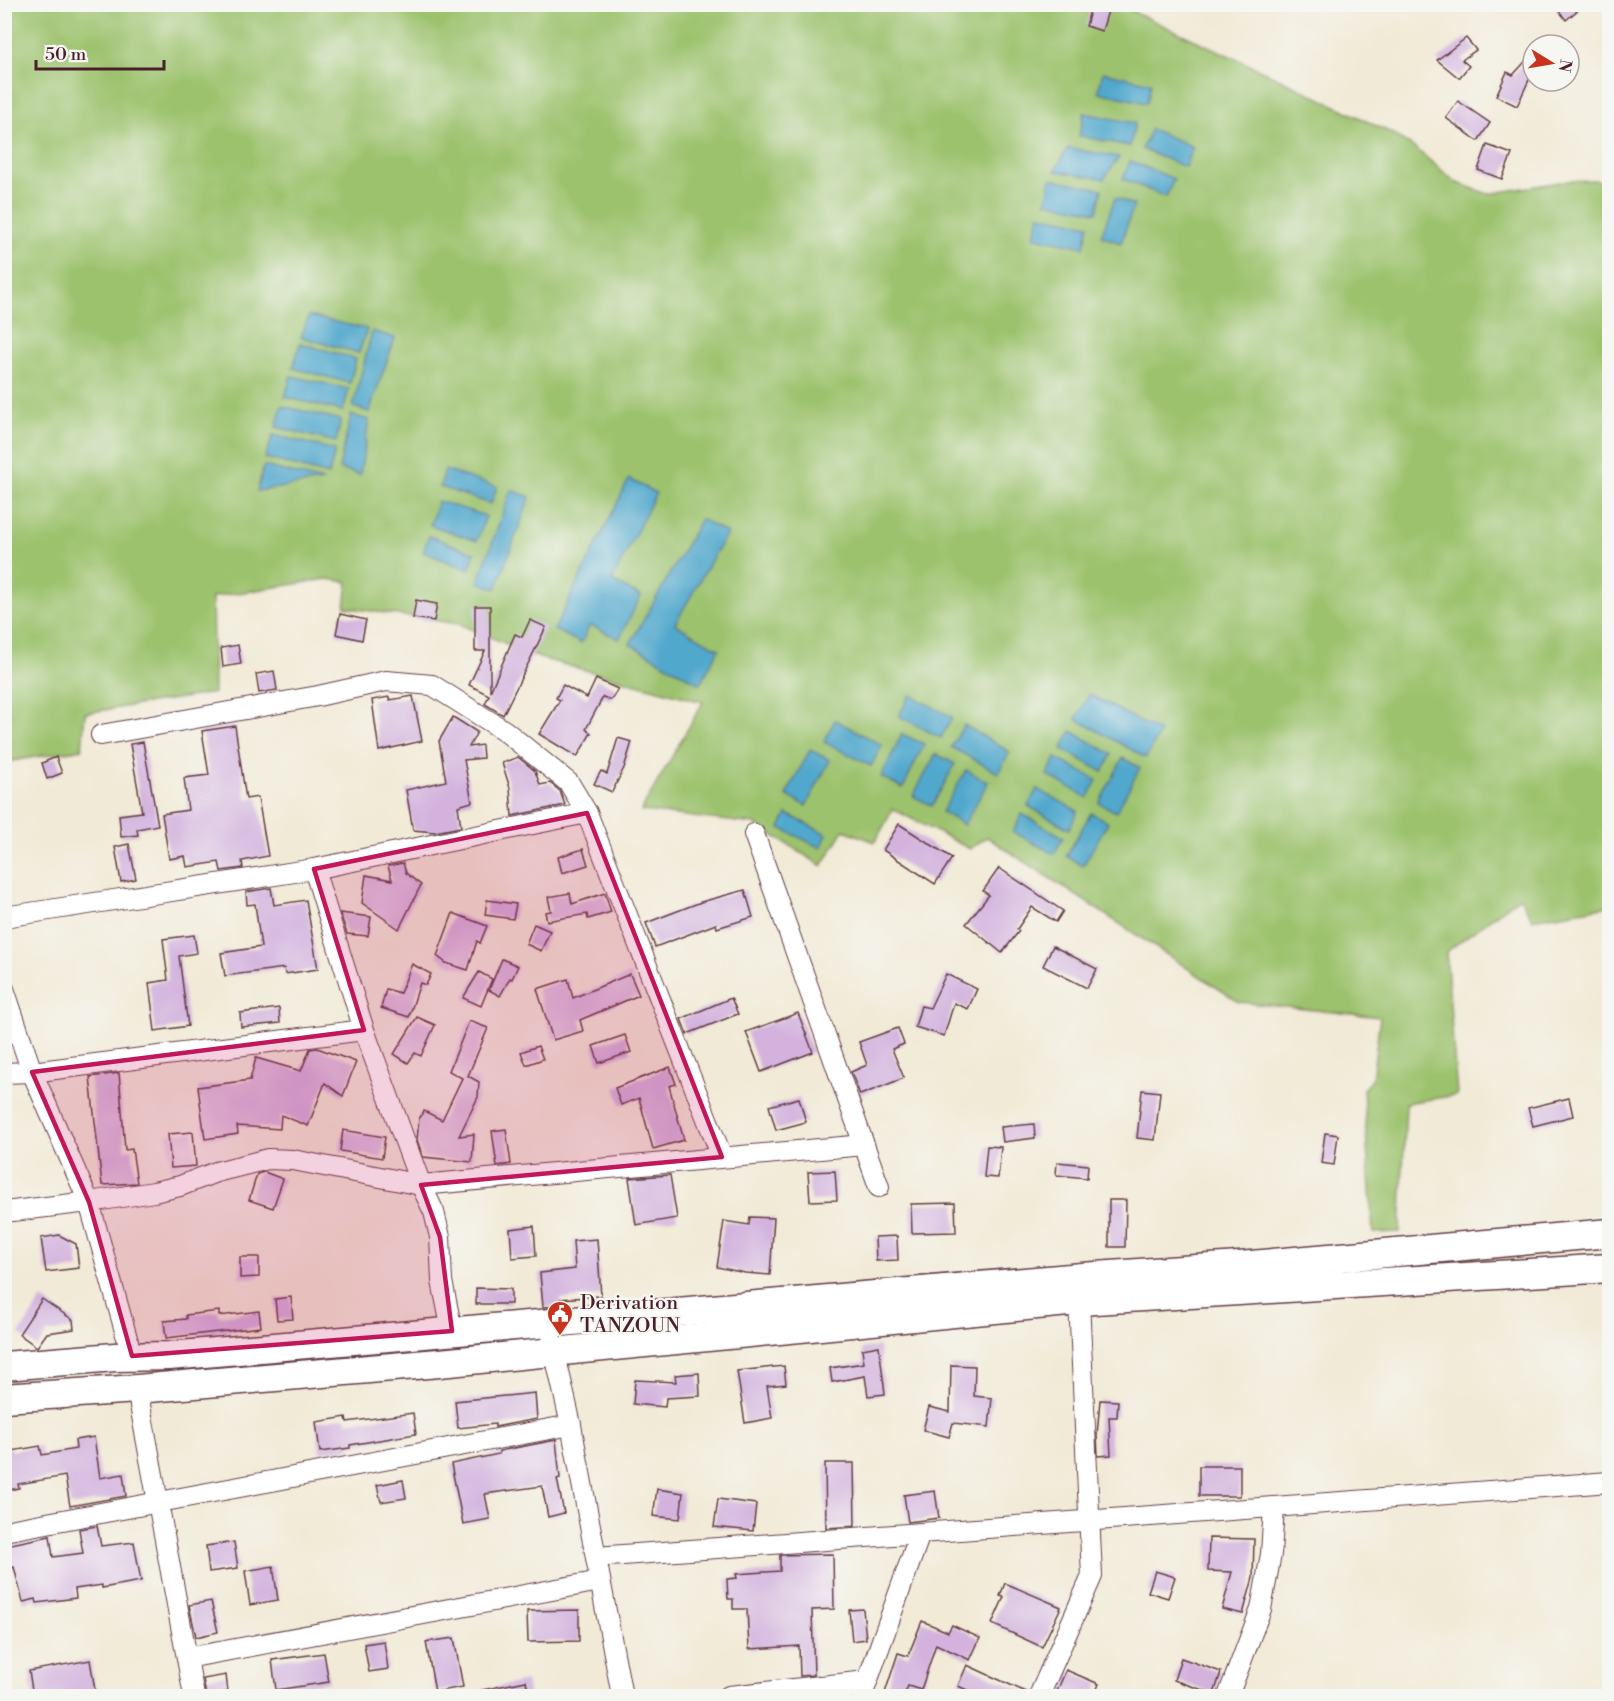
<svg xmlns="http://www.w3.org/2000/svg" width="1614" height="1701" viewBox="0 0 1614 1701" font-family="'Libre Bodoni',serif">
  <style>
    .green { fill: #9cc26d; stroke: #73704c; stroke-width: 1.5 }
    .water { fill: #51a8cd; stroke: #4e647c; stroke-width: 1.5 }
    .building { fill: #d3b3de }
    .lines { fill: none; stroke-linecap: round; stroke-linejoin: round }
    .minor-casing { stroke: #633d45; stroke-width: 22 }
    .highway-casing { stroke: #633d45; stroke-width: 31 }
    .minor { stroke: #fff; stroke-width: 20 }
    .highway { stroke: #fff; stroke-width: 28 }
    .marked { fill: #c2185b; fill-opacity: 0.2; stroke: #c2185b; stroke-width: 4.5; stroke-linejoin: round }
    .labels { text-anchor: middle; stroke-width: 4.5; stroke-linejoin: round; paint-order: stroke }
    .poi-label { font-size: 20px; fill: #4a1f2b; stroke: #f6f6f2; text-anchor: start }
  </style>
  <rect width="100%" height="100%" fill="#f6f6f2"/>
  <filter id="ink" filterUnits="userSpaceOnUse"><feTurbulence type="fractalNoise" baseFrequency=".0167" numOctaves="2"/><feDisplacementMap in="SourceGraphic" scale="12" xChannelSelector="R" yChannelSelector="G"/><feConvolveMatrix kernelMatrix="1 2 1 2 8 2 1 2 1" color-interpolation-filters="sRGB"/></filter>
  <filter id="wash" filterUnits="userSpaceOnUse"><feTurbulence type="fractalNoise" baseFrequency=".008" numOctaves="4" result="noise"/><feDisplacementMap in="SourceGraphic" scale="24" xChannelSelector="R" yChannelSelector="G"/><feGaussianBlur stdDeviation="1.35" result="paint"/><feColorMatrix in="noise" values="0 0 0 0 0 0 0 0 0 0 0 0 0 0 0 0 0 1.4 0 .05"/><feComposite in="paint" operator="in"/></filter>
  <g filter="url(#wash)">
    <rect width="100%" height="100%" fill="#f1ead6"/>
    <!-- green -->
    <path class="green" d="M5,5H1119L1293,85L1393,134L1416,149L1457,183L1488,194L1566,181L1595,180L1609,184V906L1532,919L1520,897L1446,952L1457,1095L1406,1103L1400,1232L1373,1233L1363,1089L1372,1080L1380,1017L1239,1002L987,837L970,849L893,809L875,842L844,830L822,866L755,824L641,811L703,702L540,658L459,624L345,607L348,582L327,579L212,597L214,693L85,713L82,749L5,762Z"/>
    <!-- water -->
    <g class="water">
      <path d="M1103,72L1151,83L1147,103L1098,92Z"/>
      <path d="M1084,113L1135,123L1130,146L1079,136Z"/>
      <path d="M1151,129L1193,147L1185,167L1142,149Z"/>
      <path d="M1068,148L1119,157L1104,179L1055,171Z"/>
      <path d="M1130,161L1174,179L1166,197L1123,179Z"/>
      <path d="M1051,179L1102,189L1097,212L1046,202Z"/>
      <path d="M1115,198L1134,205L1121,243L1101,236Z"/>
      <path d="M1039,215L1089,225L1084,247L1034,237Z"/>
      <path d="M309,316L367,329L359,353L301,337Z"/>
      <path d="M372,331L395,338L369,412L353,407Z"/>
      <path d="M300,343L356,359L350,383L293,368Z"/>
      <path d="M291,376L349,389L343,411L285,397Z"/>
      <path d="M282,406L341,420L336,442L276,427Z"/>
      <path d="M351,415L369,420L360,475L339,469Z"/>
      <path d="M273,435L335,450L329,475L265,458Z"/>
      <path d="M264,466L323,481L257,491Z"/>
      <path d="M445,470L497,487L491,504L440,487Z"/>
      <path d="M629,479L656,493L612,581L641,596L619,639L590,625L581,643L554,630Z"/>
      <path d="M511,490L530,497L496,589L478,582Z"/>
      <path d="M438,501L486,516L477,541L430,525Z"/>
      <path d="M701,519L727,533L675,624L719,649L700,684L630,644Z"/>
      <path d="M429,536L475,553L469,570L423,552Z"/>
      <path d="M1089,694L1160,732L1146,758L1076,719Z"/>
      <path d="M910,695L952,717L941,738L899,716Z"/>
      <path d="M835,720L882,745L871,766L824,742Z"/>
      <path d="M964,725L1010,752L998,773L951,747Z"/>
      <path d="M1071,731L1112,754L1103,772L1062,749Z"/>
      <path d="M902,734L924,744L903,788L881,777Z"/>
      <path d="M810,750L830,760L806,806L786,795Z"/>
      <path d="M936,754L955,764L932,806L913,796Z"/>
      <path d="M1056,758L1097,780L1088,798L1047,775Z"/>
      <path d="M1123,758L1140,768L1116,812L1099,803Z"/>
      <path d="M966,770L988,782L964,825L942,812Z"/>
      <path d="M1037,789L1078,811L1069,829L1028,806Z"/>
      <path d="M1091,813L1108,822L1083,866L1066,856Z"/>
      <path d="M787,814L827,834L821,848L780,828Z"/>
      <path d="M1022,814L1063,837L1054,854L1013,832Z"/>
    </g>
    <g id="blocks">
      <!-- building -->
      <g class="building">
        <path d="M1554,4H1585L1566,20Z"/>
        <path d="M1091,6L1108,11L1102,31L1086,26Z"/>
        <path d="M1466,38L1476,50L1462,60L1469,66L1459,78L1437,60Z"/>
        <path d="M1533,53V71L1517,106L1496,96L1507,72L1513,75Z"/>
        <path d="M1458,101L1490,123L1478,141L1446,118Z"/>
        <path d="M1487,145L1512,154L1502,179L1478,170Z"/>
        <path d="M416,600L437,604L434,621L413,618Z"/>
        <path d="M475,606H490V692L515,634L522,637L530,620L546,627L503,715L485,704L489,695L469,685L485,651H475Z"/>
        <path d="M340,614L366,620L362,640L336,634Z"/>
        <path d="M238,645L241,664L223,667L221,648Z"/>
        <path d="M274,671L277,690L259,693L256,674Z"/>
        <path d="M596,679L618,689L611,700L603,697L586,729L591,733L577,757L539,734L560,700L556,698L563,685L587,698Z"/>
        <path d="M413,696L422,741L379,751L372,700L389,697L390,700Z"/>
        <path d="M453,717L477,732L469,747L482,745L483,758L464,760L472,802L458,806L461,827L435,832L413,830L406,790L446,781L439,741Z"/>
        <path d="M235,726L246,799L258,797L268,856L242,861L243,868L221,871L219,862L187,867L185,856L169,859L162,814L188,810L184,778L209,775L202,731Z"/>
        <path d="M618,738L632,742L624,768L612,792L594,784L601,771L607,774Z"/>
        <path d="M143,742L158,825L137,829L138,835L121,837L119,815L142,812L130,744Z"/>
        <path d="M56,757L62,773L47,779L42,763Z"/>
        <path d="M518,757L535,771L540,785L550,783L560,791L565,805L512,816L510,788L502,763Z"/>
        <path d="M899,824L952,858L935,884L883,850Z"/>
        <path d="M129,844L136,879L121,882L115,847Z"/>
        <path d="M583,849L588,865L562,873L558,857Z"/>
        <path d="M403,863L406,873L421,885L399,929L362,903L366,875L392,880L388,866Z"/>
        <path d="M999,868L1063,911L1056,922L1032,907L1017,929L1019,931L1002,953L966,924L989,895L983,891Z"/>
        <path d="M271,888L274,905L306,900L318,969L285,974L284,968L225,976L221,953L261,947L255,904L247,905L246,892Z"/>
        <path d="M745,890L753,917L717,928L716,924L655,947L646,923L701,902Z"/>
        <path d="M570,893L572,904L605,893L611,912L588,919L587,914L547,921L545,912L551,911L548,897Z"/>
        <path d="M487,900L516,904L513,919L485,915Z"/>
        <path d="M340,913L371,917L368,936L347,934Z"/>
        <path d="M453,913L487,926L480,943L477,941L468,970L446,963L437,956Z"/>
        <path d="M534,924L550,931L541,951L526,944Z"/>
        <path d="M194,935L197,953L179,956L188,1026L155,1031L149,983L168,980L163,939Z"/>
        <path d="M1053,946L1097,969L1087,988L1043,966Z"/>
        <path d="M502,959L518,966L512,979L510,978L500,996L489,990Z"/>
        <path d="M412,964L431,974L426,985L420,983L409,1017L381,1008L386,989L400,993Z"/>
        <path d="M479,972L492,979L481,1006L463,998Z"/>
        <path d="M630,974L639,995L580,1020L583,1031L553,1040L537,989L568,979L573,998Z"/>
        <path d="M946,974L977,989L968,1009L954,1003L944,1036L915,1027L921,1006L930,1008Z"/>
        <path d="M731,998L738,1014L687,1034L681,1019Z"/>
        <path d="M279,1008L280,1023L241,1027L240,1013Z"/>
        <path d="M798,1013L813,1052L761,1072L746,1032Z"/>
        <path d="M417,1017L435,1025L421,1056L415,1053L408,1063L394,1054Z"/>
        <path d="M469,1021L488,1028L468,1076L479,1082L478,1097L459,1136L474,1134L472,1162L423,1157L417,1140L419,1119L424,1111L442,1120L462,1078L449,1071Z"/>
        <path d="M898,1028L904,1044L892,1049L904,1078L860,1095L851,1072L867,1065L859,1042Z"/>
        <path d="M625,1035L631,1052L599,1063L593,1046Z"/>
        <path d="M538,1046L543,1059L526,1065L521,1052Z"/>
        <path d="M317,1048L356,1062L343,1096L325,1083L308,1126L281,1115L280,1129L237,1126L238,1134L205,1139L198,1087L250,1080L256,1058L301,1071L310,1049Z"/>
        <path d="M670,1067L676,1084L669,1086L684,1140L653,1149L639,1098L621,1105L615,1088Z"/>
        <path d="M119,1073L125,1150L132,1149L137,1183L102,1185L90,1077Z"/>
        <path d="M1142,1090L1160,1092L1155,1140L1137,1138Z"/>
        <path d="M799,1098L806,1122L776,1130L769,1106Z"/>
        <path d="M1569,1098L1573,1116L1533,1126L1528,1108Z"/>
        <path d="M1034,1124L1035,1138L1003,1142L1001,1127Z"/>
        <path d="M506,1129L511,1164L497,1166L492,1131Z"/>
        <path d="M343,1130L385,1137L382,1158L340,1151Z"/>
        <path d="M193,1132L196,1166L171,1168L168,1134Z"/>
        <path d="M1325,1133L1338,1135L1334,1165L1321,1163Z"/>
        <path d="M987,1146L1001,1147L998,1178L984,1177Z"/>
        <path d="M1057,1162L1088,1165L1087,1178L1056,1175Z"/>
        <path d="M835,1171L837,1200L810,1201L808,1172Z"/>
        <path d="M264,1172L283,1179L273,1208L249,1200L257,1174Z"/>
        <path d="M670,1175L677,1218L636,1225L629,1178Z"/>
        <path d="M1109,1200H1126L1125,1247H1109Z"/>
        <path d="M955,1203L956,1232L912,1233L911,1204Z"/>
        <path d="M750,1217L774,1218L770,1275L745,1273L717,1267L724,1221L749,1225Z"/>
        <path d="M534,1226L536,1256L512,1258L510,1229Z"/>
        <path d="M59,1235L76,1244L79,1268L46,1272L41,1238Z"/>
        <path d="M897,1236L898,1260L876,1261L875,1237Z"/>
        <path d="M597,1239L601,1296L560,1299L561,1306L543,1307L540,1273L575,1269L573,1241Z"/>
        <path d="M240,1257H259V1277L240,1278Z"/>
        <path d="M476,1288L511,1289V1304H476Z"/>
        <path d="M291,1297L293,1319L277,1320L275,1299Z"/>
        <path d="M42,1299L73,1320L74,1329L47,1333L37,1347L19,1334Z"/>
        <path d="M219,1311V1316L259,1311L261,1327L166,1338L164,1321L186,1319V1315Z"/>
        <path d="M879,1346L885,1394L868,1396L865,1376L832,1382L830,1368L864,1363L862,1349Z"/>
        <path d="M951,1365L975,1366L974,1396L992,1398L989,1427L953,1423L949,1437L923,1430L929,1407L950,1412Z"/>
        <path d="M784,1366L786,1384L767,1386L772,1418L745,1423L737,1371Z"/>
        <path d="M699,1373L700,1396L666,1398L665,1407L633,1404L635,1380L676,1382L675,1375Z"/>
        <path d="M535,1393L537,1419L495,1427V1424L458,1428L455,1401Z"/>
        <path d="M1100,1400L1118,1401L1117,1417H1109L1111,1455L1098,1456L1097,1435Z"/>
        <path d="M413,1413L416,1434L350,1445V1448L320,1452L316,1422L346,1417L347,1422Z"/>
        <path d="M94,1437L100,1478L123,1474L126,1496L70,1506L65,1476L18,1484L19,1488L4,1491V1449L11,1448L12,1451L40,1446L42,1455L76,1449L75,1440Z"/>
        <path d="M556,1440L560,1478L557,1479L564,1513L548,1517L542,1486L485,1494L490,1519L463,1524L451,1464L499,1454V1451Z"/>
        <path d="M825,1463H854L855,1526L826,1528Z"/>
        <rect x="1199" y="1466" width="41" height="30"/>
        <path d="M403,1480L406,1498L381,1502L377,1485Z"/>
        <path d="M657,1489L683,1493L680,1519L653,1516Z"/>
        <path d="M935,1491L939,1518L908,1522L904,1495Z"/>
        <path d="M718,1499L756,1504L753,1531L714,1527Z"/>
        <path d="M97,1526L101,1546L134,1542L141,1581L102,1588V1585L75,1589L76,1598L37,1603L36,1599L23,1602L14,1567L11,1568L6,1545L50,1536L53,1557L83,1553L79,1529Z"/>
        <path d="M1209,1538L1254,1539L1253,1578L1243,1614L1222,1609L1232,1572L1208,1571Z"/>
        <path d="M234,1542L238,1568L209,1572L206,1546Z"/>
        <path d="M833,1554L834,1609L812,1610L814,1675L800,1676L799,1646L749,1649L747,1609H733V1599H728L727,1579L737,1578L736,1574L780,1571V1555Z"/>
        <path d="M273,1566L278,1600L250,1605L245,1571Z"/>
        <path d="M1155,1571L1175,1577L1168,1598L1148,1592Z"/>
        <path d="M1005,1583L1061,1607L1042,1647L992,1624L1004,1597L1000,1596Z"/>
        <path d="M211,1601L218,1632L196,1637L189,1605Z"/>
        <path d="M863,1609L866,1639L852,1641L849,1610Z"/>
        <path d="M579,1610V1641L528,1642L527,1611Z"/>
        <path d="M922,1621L948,1632L952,1625L980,1638L970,1660L936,1644L921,1690L908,1686L904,1696H884L898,1653L908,1656Z"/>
        <path d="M454,1638L463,1687L435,1692L426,1642Z"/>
        <path d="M384,1641L388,1669L369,1672L364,1644Z"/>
        <path d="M324,1653L329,1682L276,1690L272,1660Z"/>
        <path d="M1181,1658L1221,1672L1214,1694L1174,1680Z"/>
        <path d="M90,1660L96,1696H33L29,1671Z"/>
        <path d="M967,1665L1028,1693L1027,1696H981L958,1686Z"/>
        <path d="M1066,1670L1099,1684L1094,1696H1055Z"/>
        <path d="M226,1675L228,1692L206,1696L203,1679Z"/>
        <path d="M526,1681L529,1696H483L482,1690Z"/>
      </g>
    </g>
  </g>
  <g filter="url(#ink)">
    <use href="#blocks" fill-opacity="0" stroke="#633d45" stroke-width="1.5"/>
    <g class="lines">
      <defs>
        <g id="minor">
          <path d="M101,735L318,696L386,681L432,685L505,731L569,783L587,813L722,1157"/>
          <path d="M754,834L879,1187"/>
          <path d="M314,869L364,1030L421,1185L434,1212L440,1237L442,1281L452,1331"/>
          <path d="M4,917L314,869L587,813"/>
          <path d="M4,989L32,1072L89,1202L132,1356"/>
          <path d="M4,1073L32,1072L364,1030"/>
          <path d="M4,1212L89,1202L154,1192L180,1186L216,1172L268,1159L293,1160L421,1185L864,1145"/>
          <path d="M552,1341L571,1425L622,1696"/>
          <path d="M137,1389L194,1696"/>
          <path d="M4,1531L571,1425"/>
          <path d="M596,1557L1610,1482"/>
          <path d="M187,1658L600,1581"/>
          <path d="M729,1696L867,1681"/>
          <path d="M862,1696L920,1534"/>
          <path d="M1039,1696L1092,1576L1079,1301"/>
          <path d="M1228,1696L1261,1609L1271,1554L1274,1507"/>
        </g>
        <g id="highway">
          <path d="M4,1366L115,1357L169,1356L1082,1277L1239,1266L1610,1233"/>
          <path d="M4,1398L137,1389L439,1363L1079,1301L1610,1268"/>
        </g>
      </defs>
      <!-- minor casing -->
      <use href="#minor" class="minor-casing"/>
      <!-- highway casing -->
      <use href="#highway" class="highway-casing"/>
      <!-- minor -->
      <use href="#minor" class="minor"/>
      <!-- highway -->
      <use href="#highway" class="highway"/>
    </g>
  </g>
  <!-- marked area -->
  <path class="marked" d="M587,813L722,1157L421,1185L440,1237L452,1331L132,1356L89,1202L32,1072L364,1030L314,869Z"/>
  <!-- icons -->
  <defs>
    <symbol id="civic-pin" viewBox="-11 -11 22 30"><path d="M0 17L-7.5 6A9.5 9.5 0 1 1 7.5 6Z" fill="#c8321e" stroke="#f6f6f2"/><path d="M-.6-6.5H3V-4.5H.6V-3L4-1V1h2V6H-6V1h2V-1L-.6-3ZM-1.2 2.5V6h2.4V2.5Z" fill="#fff"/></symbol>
  </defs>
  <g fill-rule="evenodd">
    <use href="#civic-pin" x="545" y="1299" width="30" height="40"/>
  </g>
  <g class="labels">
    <!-- poi labels -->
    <g class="poi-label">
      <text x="580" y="1309">Derivation<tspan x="580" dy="23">TANZOUN</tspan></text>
    </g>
  </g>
  <!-- margin -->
  <rect width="1614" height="1701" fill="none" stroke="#f6f6f2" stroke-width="24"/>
  <!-- north arrow -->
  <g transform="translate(1551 63) rotate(101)"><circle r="28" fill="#f6f6f2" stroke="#b1a0a2" stroke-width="1.5"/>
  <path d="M0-4.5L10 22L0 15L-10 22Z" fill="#c8321e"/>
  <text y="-9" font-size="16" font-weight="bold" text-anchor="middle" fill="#4a1f2b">N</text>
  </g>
  <!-- scale -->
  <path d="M36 60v9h128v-9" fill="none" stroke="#4a1f2b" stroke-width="3"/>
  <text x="45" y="60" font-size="18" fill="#4a1f2b" stroke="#f6f6f2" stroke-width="4.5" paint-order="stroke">50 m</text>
</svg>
